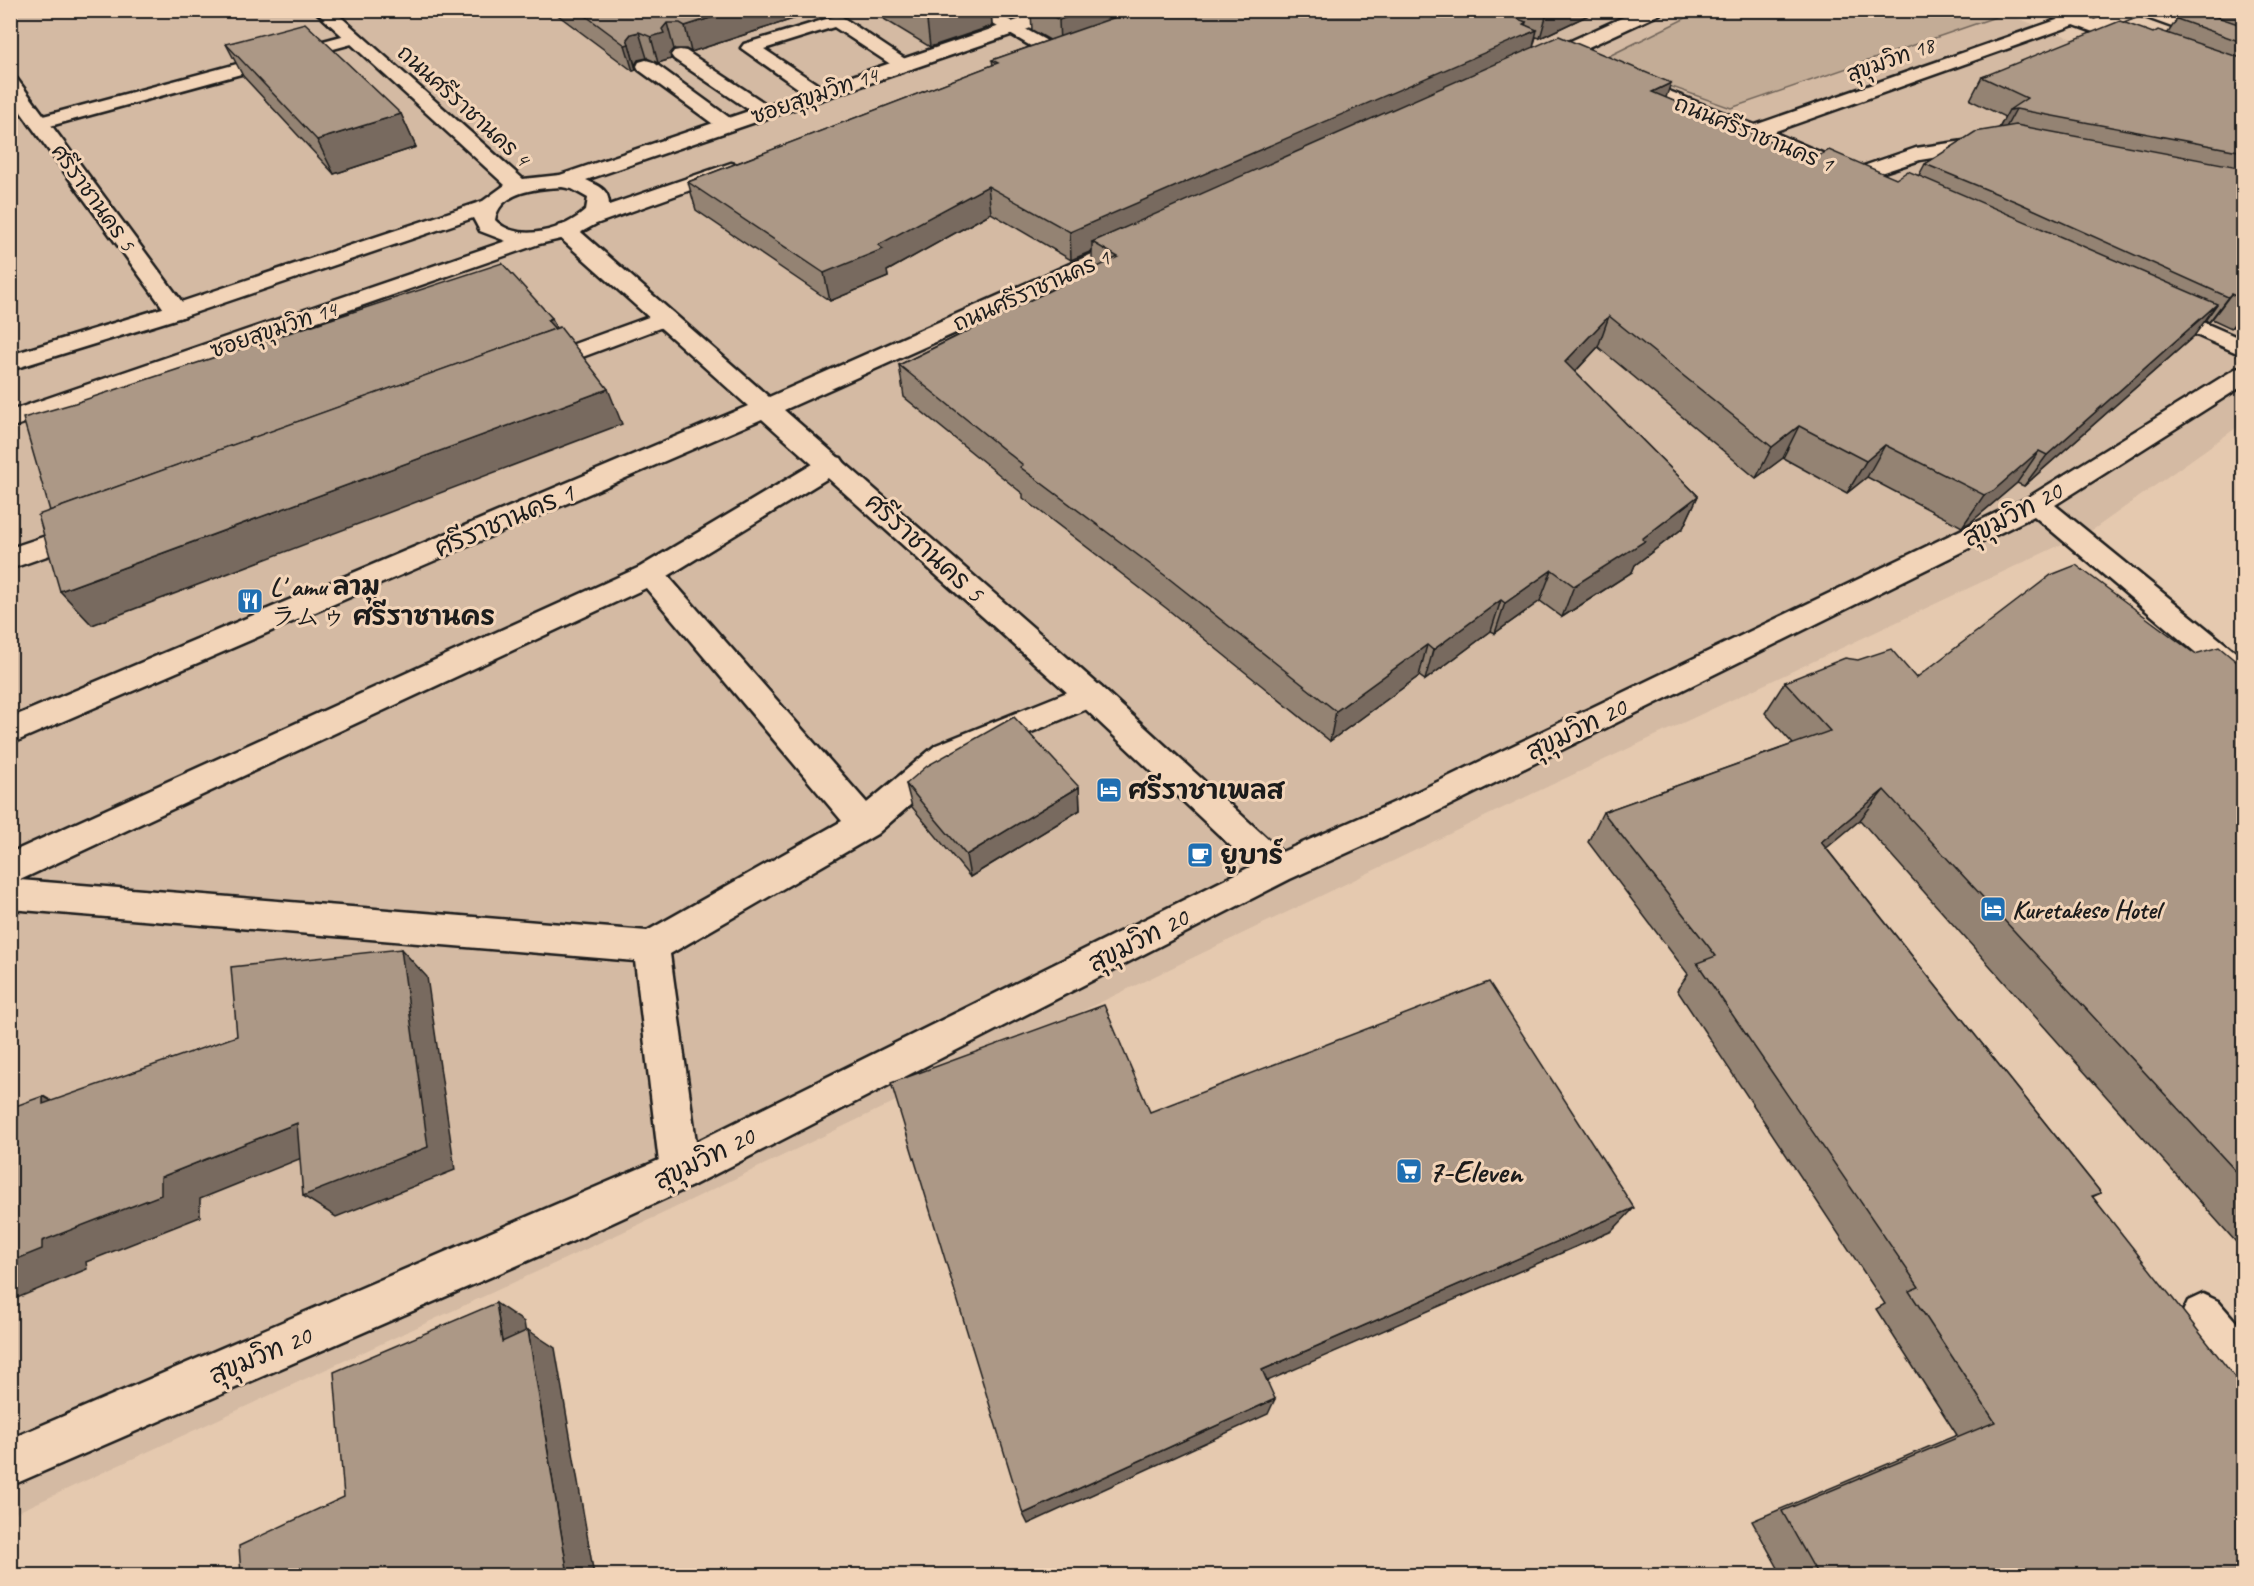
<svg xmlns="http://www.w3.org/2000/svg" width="2254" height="1586" viewBox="0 0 2254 1586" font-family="Caveat,'Klee One','Playpen Sans Thai',sans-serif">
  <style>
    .built { fill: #d4baa3 }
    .green { fill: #c3ac96; stroke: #706459; stroke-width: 1.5 }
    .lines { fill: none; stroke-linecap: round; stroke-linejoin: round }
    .service-casing { stroke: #1c1c1c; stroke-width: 5 }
    .minor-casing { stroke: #1c1c1c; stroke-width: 5 }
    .tertiary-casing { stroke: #1c1c1c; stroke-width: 5 }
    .secondary-casing { stroke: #1c1c1c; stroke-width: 5 }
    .trunk-casing { stroke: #1c1c1c; stroke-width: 5 }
    .service { fill: #f2d4b8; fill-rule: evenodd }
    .minor { fill: #f2d4b8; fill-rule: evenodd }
    .tertiary { fill: #f2d4b8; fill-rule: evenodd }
    .secondary { fill: #f2d4b8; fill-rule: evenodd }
    .trunk { fill: #f2d4b8; fill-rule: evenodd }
    .wall { fill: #948373; stroke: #1c1c1c; stroke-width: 1.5 }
    .shaded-wall { fill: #786a5e; stroke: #1c1c1c; stroke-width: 1.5 }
    .building { fill: #ac9886; stroke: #1c1c1c; stroke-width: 1.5 }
    .labels { text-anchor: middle; stroke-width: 6; stroke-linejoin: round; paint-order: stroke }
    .far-street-label { font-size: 22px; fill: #1c1c1c; stroke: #f2d4b8 }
    .street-label { font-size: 26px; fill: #1c1c1c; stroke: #f2d4b8 }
    .poi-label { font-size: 26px; font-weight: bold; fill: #1c1c1c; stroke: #f2d4b8; text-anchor: start }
    .near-poi-label { font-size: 32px; font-weight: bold; fill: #1c1c1c; stroke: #f2d4b8; text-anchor: start }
  </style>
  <rect width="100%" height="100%" fill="#e5c9af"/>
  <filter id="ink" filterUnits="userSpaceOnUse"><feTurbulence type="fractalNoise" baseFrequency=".0167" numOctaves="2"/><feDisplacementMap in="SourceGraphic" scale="12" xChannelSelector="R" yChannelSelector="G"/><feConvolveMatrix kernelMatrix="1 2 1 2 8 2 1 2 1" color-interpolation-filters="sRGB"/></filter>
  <g filter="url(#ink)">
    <!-- built -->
    <path class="built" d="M10,11H2037L2017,18L2076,40L2243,89V423L2094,529L1532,794L666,1212L11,1515Z"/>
    <!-- green -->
    <path class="green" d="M1700,11H2013L1731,108L1599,61Z"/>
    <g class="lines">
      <defs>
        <g id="service">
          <path d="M969,10H991L1065,51L1068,55L1065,59H1053Z"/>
          <path d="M836,16L842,17L914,65L912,69H898L834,27L764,49L826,90L829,94L826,98H812L741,48L744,44Z"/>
          <path d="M353,33L359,34L362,38L359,42L39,129L32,127L29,123L32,119Z"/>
          <path d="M680,50L686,51L772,108L775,112L772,116H758L674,59L671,55L674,51Z"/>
          <path d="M646,60L653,62L734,121L737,125L734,129H720L639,70L637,66L639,62Z"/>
          <path d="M1991,137L1998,139L2001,143L1998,147L1920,160L1856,181L1849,179L1846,175L1849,171L1916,148Z"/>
          <path d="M665,311L673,313L677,318L673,323L545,371L536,373L527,371L524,366L527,361Z"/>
          <path d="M832,456L841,458L845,464L841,470L668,576L867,803L936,745L1090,683L1101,687L1106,695L1101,703L958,763L877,834L670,954L700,1171L694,1185L680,1191L666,1185L660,1171L635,961L10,909V853L640,567L823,458ZM646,588L842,821L647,931L20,880Z"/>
          <path d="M88,522L98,524L102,531L98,538L10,569V548Z"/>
        </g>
        <g id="minor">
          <path d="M1639,10H1662L1660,14L1545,67H1531L1529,63L1531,59Z"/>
          <path d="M2074,14L2080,15L2083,19L2080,23L1773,132L1864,171L1867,175L1864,179L1857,181L1617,84L1615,80L1617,76H1631L1755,125Z"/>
          <path d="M10,77L17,79L185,306L189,311L185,316L177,318L169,316L10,97Z"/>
          <path d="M566,224L574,226L769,397L1124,240L1132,238L1140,240L1143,245L1140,250L784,410L1101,687L1282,852L1402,799L2027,498L2235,369L2244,367V385L2055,505L2244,659V687L2233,684L2034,516L1426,817L1290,879L694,1185L571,1242L10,1486V1439L666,1157L1252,866L1079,703L762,419L10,744V718L748,406L558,236L555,231L558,226Z"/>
          <path d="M2159,303L2244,340V356L2151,315L2147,310L2151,305Z"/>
          <path d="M2203,1294L2218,1301L2244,1331V1389L2228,1383L2188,1331L2181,1316L2188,1301Z"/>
        </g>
        <path id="tertiary" d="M314,10H333L523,179L560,175L1047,10H1074L1072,14L586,180C599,186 609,189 609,205L731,163L738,165L741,169L738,173L596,224L574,236L539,244L10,428V411L506,241L480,231L473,218L185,316L10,370V355L169,306L483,201L505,185ZM562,187L572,189L588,198L586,210C565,230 518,244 495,220C499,191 539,188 562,187Z"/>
        <path id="secondary" d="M2119,10H2144L2142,14L2101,30H2089L2086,26L2089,22Z"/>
        <g id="trunk">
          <path d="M2042,10H2068L2149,40L2152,44L2149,48H2137L2044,14Z"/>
          <path d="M2134,10H2160L2244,42V53L2136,14Z"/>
        </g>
      </defs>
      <!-- service casing -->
      <use href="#service" class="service-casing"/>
      <!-- minor casing -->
      <use href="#minor" class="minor-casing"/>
      <!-- tertiary casing -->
      <use href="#tertiary" class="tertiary-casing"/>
      <!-- secondary casing -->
      <use href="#secondary" class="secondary-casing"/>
      <!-- trunk casing -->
      <use href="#trunk" class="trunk-casing"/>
      <!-- service -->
      <use href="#service" class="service"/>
      <!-- minor -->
      <use href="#minor" class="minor"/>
      <!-- tertiary -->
      <use href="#tertiary" class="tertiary"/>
      <!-- secondary -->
      <use href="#secondary" class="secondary"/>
      <!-- trunk -->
      <use href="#trunk" class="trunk"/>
    </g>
    <!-- wall -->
    <g class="wall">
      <path d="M551,10H821L691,52L686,49H674L670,54L671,59L658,63L647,58L638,60L635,65L636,70L633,71Z"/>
      <path d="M869,10H991L992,26L930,47Z"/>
      <path d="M997,10H1599L1540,38L1536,37L1533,47L1666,98L1813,159L1896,179L1919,175L1925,164L1999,128L2005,117L1970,100L1982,77L2153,33H2168L2177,19L2203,13L2205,10H2244V318L2231,328L2212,319L2209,322L2205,320L2194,336L2024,486L2017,483L1971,522L1962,527L1867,477L1847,493L1783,458L1756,478L1598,347L1575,372L1698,496L1683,528L1635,565L1632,572L1562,617L1540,601L1495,633L1491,631L1425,680L1419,676L1330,741L1166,608L1023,498V494L904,397L899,365L1092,269V251L1071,260L991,213L887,271L888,277L830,301L696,210L688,182L993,65L992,60L1050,40L1032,30L1031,13L1012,19Z"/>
      <path d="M226,44L401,114L416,147L334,174L243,76Z"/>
      <path d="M2195,654L2244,668V1251L1860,820L1826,848L2101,1193L2092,1197L2244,1575H1782L1752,1521L1957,1435L1876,1309L1885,1304L1677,990L1688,974L1588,842L1603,812L1793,744L1765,713L1785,682L1916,678Z"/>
      <path d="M906,784L1079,787L1080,810L970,877L912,807Z"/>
    </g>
    <!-- shaded-wall -->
    <g class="shaded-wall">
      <path d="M735,10H821L691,52L685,26Z"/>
      <path d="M960,10H991L992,26L930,47L927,21Z"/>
      <path d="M1012,10H1031V13L1012,19Z"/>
      <path d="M1085,10H1160L1060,45L1059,20Z"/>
      <path d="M1551,10H1599L1540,38L1547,13Z"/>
      <path d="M1526,22L1523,36L1537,30L1531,56L1092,242V251L1071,260L1070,232Z"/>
      <path d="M667,23L674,49L670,54L671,59L658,63L651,37L662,29Z"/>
      <path d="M639,32L647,58L638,60L635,65L627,39L631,34Z"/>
      <path d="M629,44L636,70L633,71L625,45Z"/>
      <path d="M1671,83L1661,112L1652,92Z"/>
      <path d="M2016,109L2003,133L1996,134L2009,110Z"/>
      <path d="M401,114L416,147L334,174L317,140Z"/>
      <path d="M988,186L991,213L887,271L888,277L830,301L824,273Z"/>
      <path d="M2231,294L2212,319L2209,322L2228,297Z"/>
      <path d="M2217,304L2194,336L2024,486L2047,455Z"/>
      <path d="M2244,311V318L2231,328Z"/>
      <path d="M1609,316L1598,347L1555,393L1565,362Z"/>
      <path d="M552,318L558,333L63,527L547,320Z"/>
      <path d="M608,389L622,424L92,625L60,591Z"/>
      <path d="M1799,426L1783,458L1756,478L1772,447Z"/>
      <path d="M1885,445L1867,477L1847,493L1866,461Z"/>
      <path d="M2039,451L2017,483L1971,522L1962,527L1984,495Z"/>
      <path d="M1698,496L1683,528L1635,565L1632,572L1562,617L1574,586L1642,539Z"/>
      <path d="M1552,570L1540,601L1495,633L1505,603Z"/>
      <path d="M1501,600L1491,631L1425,680L1433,650Z"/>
      <path d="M1427,645L1419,676L1330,741L1336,711Z"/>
      <path d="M1079,787L1080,810L970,877L966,855Z"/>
      <path d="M1884,790L1860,820L1798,872L1821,842Z"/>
      <path d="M401,949L427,977L455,1170L336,1217L303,1196Z"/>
      <path d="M43,1096L84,1120L43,1104Z"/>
      <path d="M297,1123L329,1147L200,1199V1217L86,1262L87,1269L10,1301V1262L42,1241L161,1177Z"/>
      <path d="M1634,1208L1612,1231L1256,1386L1262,1370Z"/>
      <path d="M496,1303L524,1322L530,1359L502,1342Z"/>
      <path d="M528,1330L555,1348L594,1575H568Z"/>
      <path d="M1275,1399L1268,1414L1028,1524L1023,1514Z"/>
    </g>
    <!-- building -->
    <g class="building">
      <path d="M578,10H735L685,26L680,23H667L662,29L664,33L651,37L639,32L631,34L627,39L629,44L625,45Z"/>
      <path d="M909,10H960L927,21Z"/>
      <path d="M1042,10H1085L1059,20Z"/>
      <path d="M1136,10H1495L1526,22L1523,24L1537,30L1070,232L988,186L878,245L883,249L824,273L688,182L998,63L992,60Z"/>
      <path d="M1541,10H1551L1547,13Z"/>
      <path d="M2192,10H2197L2244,26V43L2177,19Z"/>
      <path d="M2120,21L2153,33L2158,30L2244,59V152L2016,109L2009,110L2027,98L1982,77Z"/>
      <path d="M305,23L401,114L317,140L226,44Z"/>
      <path d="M1559,36L1671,83L1652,92L1813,159L1829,150L1896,179L1908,171L2217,304L2047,455L2039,451L1993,491L1984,495L1885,445L1866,461L1799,426L1772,447L1609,316L1565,362L1698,496L1642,539L1645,541L1574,586L1552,570L1505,603L1501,600L1433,650L1427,645L1336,711L1167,577L1020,467L1023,465L899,365L1118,257L1092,242Z"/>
      <path d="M2016,125L2244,168V300L2231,294L2228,297L2017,202L1925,164L1975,132Z"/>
      <path d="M502,263L552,318L547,320L555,329L50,511L23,418L75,403Z"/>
      <path d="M560,327L608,389L60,591L38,515Z"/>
      <path d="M2076,565L2195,654L2219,647L2244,668V1180L1884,790L1821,842L2101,1193L2092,1196L2244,1389V1575H1818L1782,1511L1995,1422L1909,1291L1919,1287L1697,963L1716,956L1603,812L1830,731L1785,682L1845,658L1858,660L1891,649L1916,678L2051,575Z"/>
      <path d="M1014,717L1079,787L966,855L906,784L927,766Z"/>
      <path d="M401,949L428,1147L303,1196L297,1123L161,1177V1195L42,1241V1249L10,1262V1108L43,1096V1104L237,1036L231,967Z"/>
      <path d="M1489,982L1634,1208L1262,1370L1275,1399L1023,1514L891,1083L1104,1005L1150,1112Z"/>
      <path d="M496,1303L502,1342L528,1330L568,1575H241L239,1546L344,1497L334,1372Z"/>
    </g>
  </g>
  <!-- icons -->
  <defs>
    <symbol id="restaurant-square" viewBox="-11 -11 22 22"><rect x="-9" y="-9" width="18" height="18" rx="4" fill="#1f6fb2" stroke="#f2d4b8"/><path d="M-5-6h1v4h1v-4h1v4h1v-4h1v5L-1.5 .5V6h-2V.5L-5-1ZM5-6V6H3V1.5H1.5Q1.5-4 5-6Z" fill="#fff"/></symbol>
    <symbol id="hotel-square" viewBox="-11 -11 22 22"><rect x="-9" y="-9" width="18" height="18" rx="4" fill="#1f6fb2" stroke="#f2d4b8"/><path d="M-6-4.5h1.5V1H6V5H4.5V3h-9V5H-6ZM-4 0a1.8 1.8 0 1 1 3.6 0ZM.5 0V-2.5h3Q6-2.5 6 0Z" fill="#fff"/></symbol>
    <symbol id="cafe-square" viewBox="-11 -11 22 22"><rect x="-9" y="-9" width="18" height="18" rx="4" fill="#1f6fb2" stroke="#f2d4b8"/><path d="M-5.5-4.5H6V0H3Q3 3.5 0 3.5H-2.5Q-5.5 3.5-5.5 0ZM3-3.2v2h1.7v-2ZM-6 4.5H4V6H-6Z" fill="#fff"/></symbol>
    <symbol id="supermarket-square" viewBox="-11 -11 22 22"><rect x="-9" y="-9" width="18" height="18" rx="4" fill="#1f6fb2" stroke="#f2d4b8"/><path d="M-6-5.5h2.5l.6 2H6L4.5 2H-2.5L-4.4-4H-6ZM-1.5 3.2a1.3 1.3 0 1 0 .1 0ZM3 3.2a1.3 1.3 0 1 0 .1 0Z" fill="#fff"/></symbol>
  </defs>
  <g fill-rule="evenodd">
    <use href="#restaurant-square" x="235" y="586" width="30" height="30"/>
    <use href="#hotel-square" x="1094" y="775" width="30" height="30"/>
    <use href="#cafe-square" x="1185" y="840" width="30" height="30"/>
    <use href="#hotel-square" x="1978" y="894" width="30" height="30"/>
    <use href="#supermarket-square" x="1394" y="1156" width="30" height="30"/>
  </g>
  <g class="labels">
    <!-- far-street labels -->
    <g class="far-street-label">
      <text transform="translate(1890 59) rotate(-20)" y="8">สุขุมวิท 18</text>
      <text transform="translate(814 95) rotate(-19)" y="8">ซอยสุขุมวิท 14</text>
      <text transform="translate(464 105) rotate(42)" y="8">ถนนศรีราชานคร 4</text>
      <text transform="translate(1754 133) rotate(22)" y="8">ถนนศรีราชานคร 1</text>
      <text transform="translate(94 197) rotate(54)" y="8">ศรีราชานคร 5</text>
      <text transform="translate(1031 290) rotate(-24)" y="8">ถนนศรีราชานคร 1</text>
      <text transform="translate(273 329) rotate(-19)" y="8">ซอยสุขุมวิท 14</text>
    </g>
    <!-- street labels -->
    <g class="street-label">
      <text transform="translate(2012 514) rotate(-28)" y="9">สุขุมวิท 20</text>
      <text transform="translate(504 520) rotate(-23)" y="9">ศรีราชานคร 1</text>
      <text transform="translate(925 547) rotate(42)" y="9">ศรีราชานคร 5</text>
      <text transform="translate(1576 729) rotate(-26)" y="9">สุขุมวิท 20</text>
      <text transform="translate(1138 940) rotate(-27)" y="9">สุขุมวิท 20</text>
      <text transform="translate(704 1158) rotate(-26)" y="9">สุขุมวิท 20</text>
      <text transform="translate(260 1355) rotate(-23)" y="9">สุขุมวิท 20</text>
    </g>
    <!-- poi labels -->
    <g class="poi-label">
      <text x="270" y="595">L' amu ลามู<tspan x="270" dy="30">ラムゥ ศรีราชานคร</tspan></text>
      <text x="1128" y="799">ศรีราชาเพลส</text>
      <text x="1220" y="864">ยูบาร์</text>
      <text x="2012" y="918">Kuretakeso Hotel</text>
    </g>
    <!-- near-poi labels -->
    <g class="near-poi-label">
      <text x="1428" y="1182">7-Eleven</text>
    </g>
  </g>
  <!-- margin -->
  <rect width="2254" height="1586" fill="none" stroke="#f2d4b8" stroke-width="36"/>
  <rect x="18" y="18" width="2218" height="1550" fill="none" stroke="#1c1c1c" stroke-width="2" filter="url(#ink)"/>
</svg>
